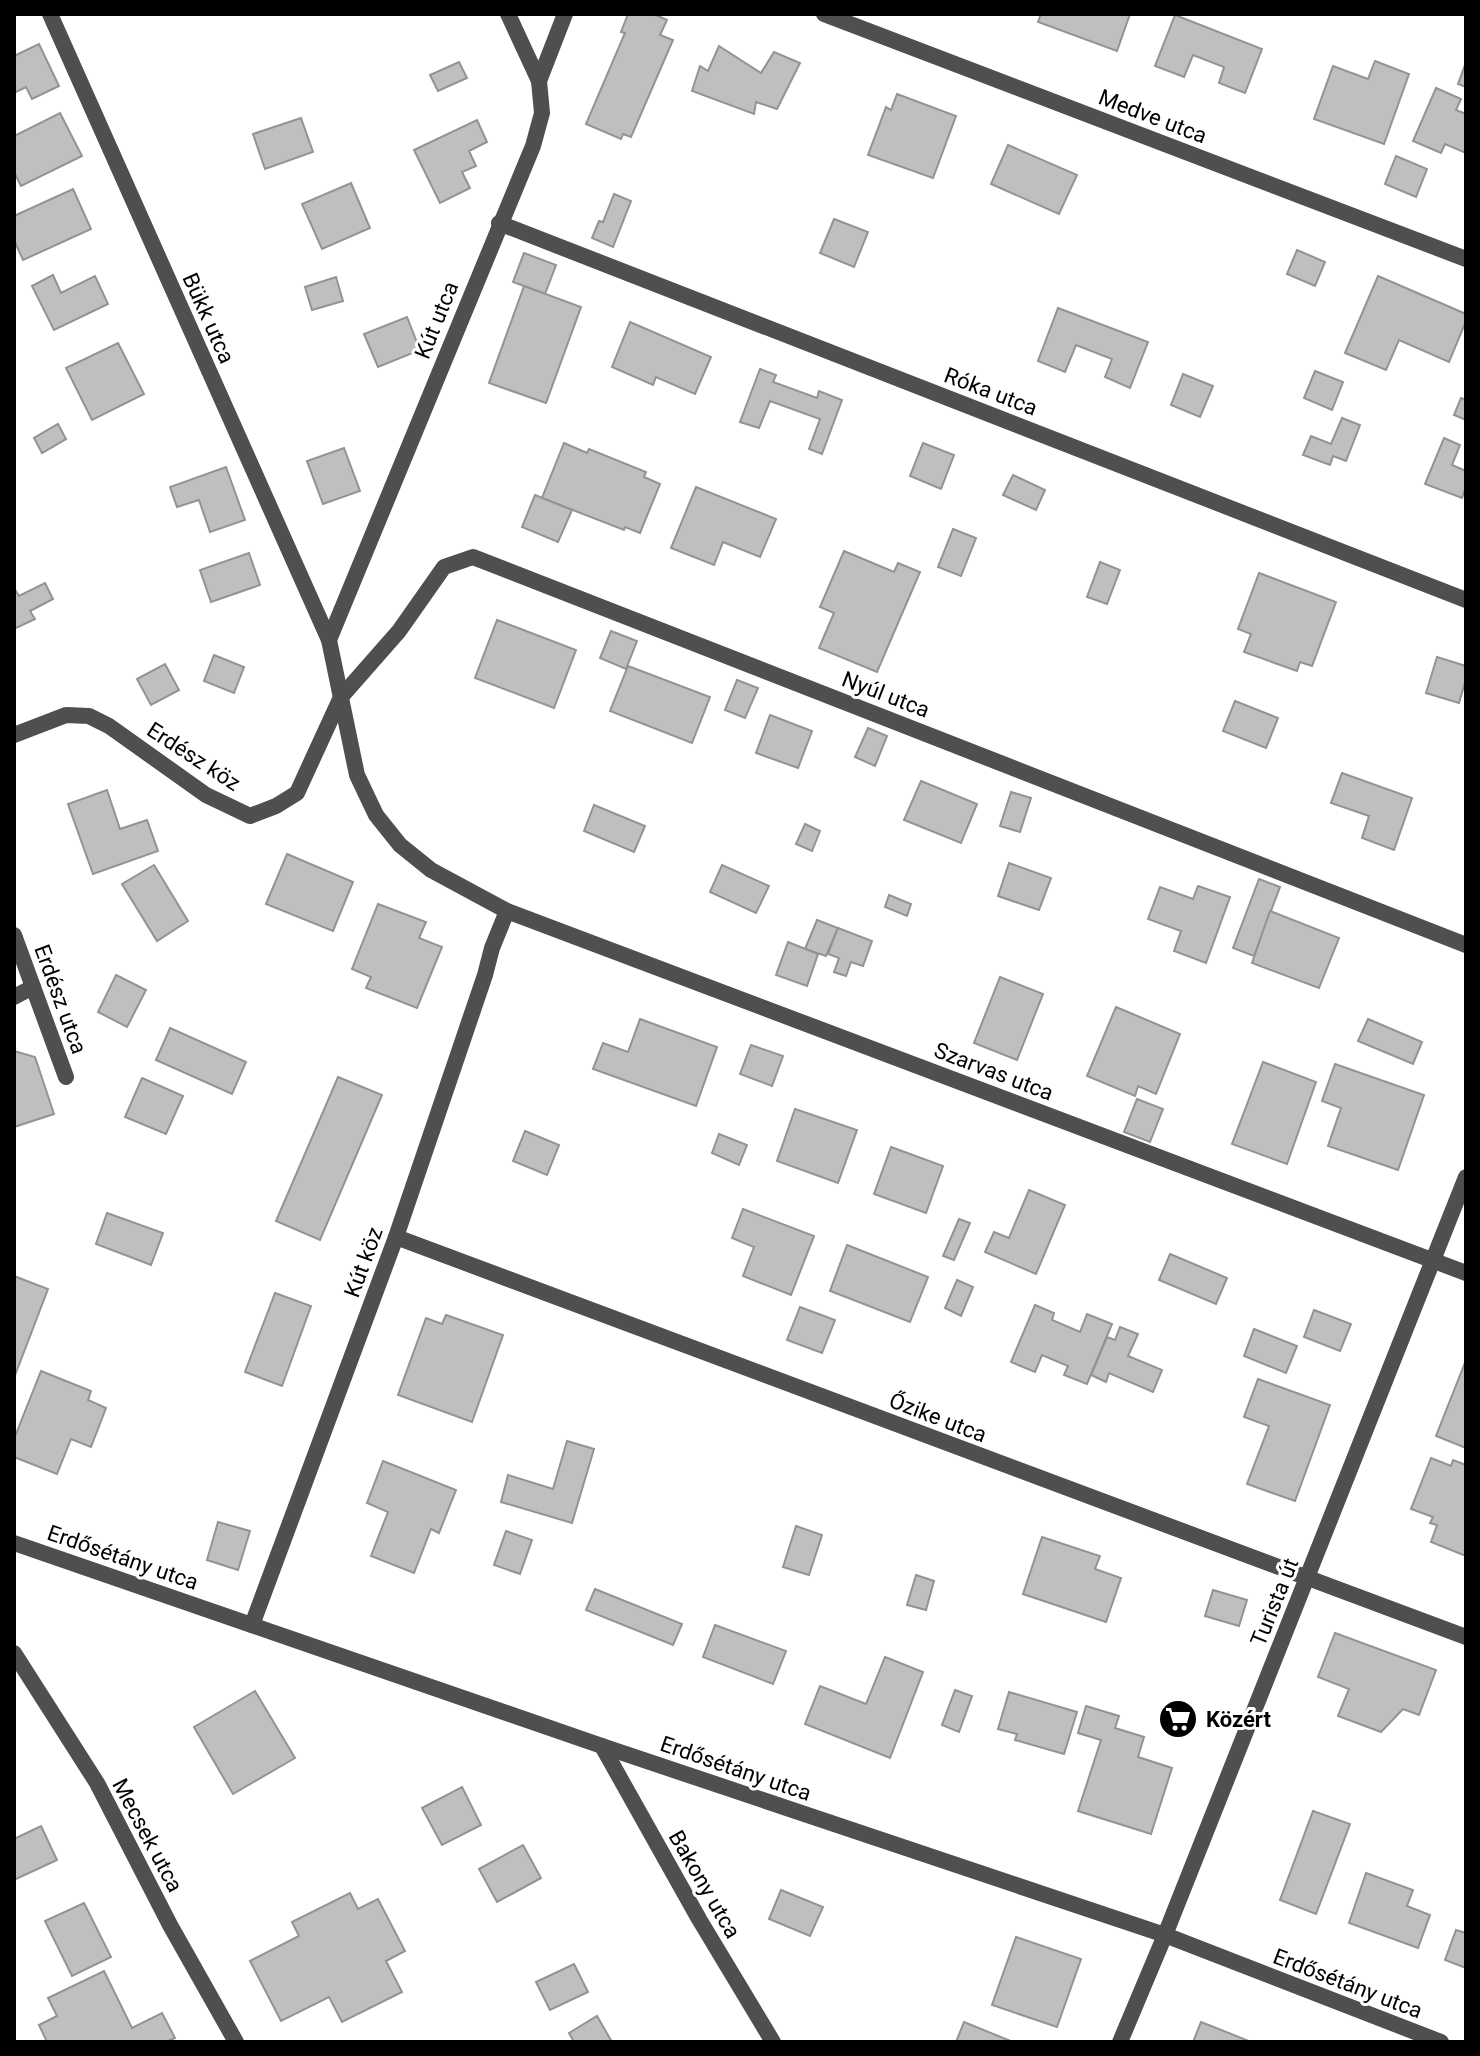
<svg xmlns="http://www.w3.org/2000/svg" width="1480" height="2056" viewBox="0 0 1480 2056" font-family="Roboto,sans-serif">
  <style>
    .building { fill: #bfbfbf; stroke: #939393; stroke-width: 2 }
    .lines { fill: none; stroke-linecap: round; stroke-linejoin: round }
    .street { stroke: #4f4f4f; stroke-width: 16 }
    .labels { text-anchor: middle; stroke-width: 6; stroke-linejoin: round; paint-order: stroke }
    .street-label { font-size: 22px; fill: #000; stroke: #fff }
    .poi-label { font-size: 22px; font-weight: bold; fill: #000; stroke: #fff; text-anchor: start }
  </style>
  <rect width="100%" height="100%" fill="#fff"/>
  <!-- building -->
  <g class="building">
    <path d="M628,14H654L667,20L660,35L673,40L631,137L623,134L621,139L586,124L625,33L621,32Z"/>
    <path d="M1041,14H1130L1117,51L1038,22Z"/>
    <path d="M1175,15L1262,49L1245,93L1219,83L1224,67L1193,55L1184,77L1155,66Z"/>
    <path d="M39,44L59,86L32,99L26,87L14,93V56Z"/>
    <path d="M719,46L761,73L774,52L800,63L777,109L756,102L754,114L692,91L700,66L708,71Z"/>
    <path d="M1375,61L1409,74L1384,144L1314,119L1333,66L1368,79Z"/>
    <path d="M459,62L467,78L438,91L430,75Z"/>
    <path d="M1466,62V87L1458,84Z"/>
    <path d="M1436,88L1461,99L1456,110L1466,114V153L1445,144L1441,153L1413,141Z"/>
    <path d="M897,94L956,116L933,178L868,155L886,107L891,110Z"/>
    <path d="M60,113L82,156L21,186L14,172V136Z"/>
    <path d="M301,118L313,152L265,169L253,134Z"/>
    <path d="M477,120L487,142L469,151L476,166L462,172L470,188L440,203L414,150Z"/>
    <path d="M1008,145L1077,175L1059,214L991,184Z"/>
    <path d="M1396,156L1427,169L1416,197L1385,184Z"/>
    <path d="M351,183L370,228L322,249L302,204Z"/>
    <path d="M73,189L91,229L23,260L14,240V216Z"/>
    <path d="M614,194L631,201L613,247L592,238L599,221L603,222Z"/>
    <path d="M834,219L868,232L854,267L820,253Z"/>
    <path d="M1297,250L1325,262L1315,286L1287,274Z"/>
    <path d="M524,253L556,265L545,294L513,282Z"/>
    <path d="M53,275L61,293L95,276L108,304L54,330L32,286Z"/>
    <path d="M1378,276L1466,314V321L1449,362L1399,340L1386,370L1345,353Z"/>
    <path d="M336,277L343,301L312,310L305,287Z"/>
    <path d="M524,286L581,307L546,403L489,383Z"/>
    <path d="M1058,308L1148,342L1130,388L1105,377L1112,359L1076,345L1065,372L1038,361Z"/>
    <path d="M407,317L420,350L378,367L364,334Z"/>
    <path d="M630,322L711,357L695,394L656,377L653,385L612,367Z"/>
    <path d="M118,343L144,394L92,420L66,368Z"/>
    <path d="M760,369L776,375L773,382L817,398L819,391L842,400L822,454L809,449L820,419L770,401L759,428L740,422Z"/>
    <path d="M1315,371L1343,382L1332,410L1304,398Z"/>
    <path d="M1183,374L1213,386L1200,417L1171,405Z"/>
    <path d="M1461,398L1466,400V420L1454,415Z"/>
    <path d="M1342,418L1360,425L1346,461L1333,456L1330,465L1303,455L1311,436L1331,444Z"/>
    <path d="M58,424L66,439L42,453L34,438Z"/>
    <path d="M1444,438L1460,445L1452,465L1466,471V487L1462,498L1425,484Z"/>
    <path d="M564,443L587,453L589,449L646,472L644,477L660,484L640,533L625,527L624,530L542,498Z"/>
    <path d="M923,443L954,455L941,489L910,476Z"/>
    <path d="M344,448L360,491L323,504L307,461Z"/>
    <path d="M226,467L245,520L210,532L199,500L177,507L170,487Z"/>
    <path d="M1013,475L1045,490L1036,510L1003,495Z"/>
    <path d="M696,487L776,519L760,557L723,542L714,565L671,548Z"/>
    <path d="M535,495L572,510L558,542L522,527Z"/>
    <path d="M953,529L976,538L961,576L938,567Z"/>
    <path d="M844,551L894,572L898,563L920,572L877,672L819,648L834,613L820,607Z"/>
    <path d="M249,553L260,585L211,602L200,570Z"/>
    <path d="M1100,562L1120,570L1107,604L1087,597Z"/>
    <path d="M1259,573L1336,602L1312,666L1300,662L1297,671L1244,652L1251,634L1238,629Z"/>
    <path d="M45,583L53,599L30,611L35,619L14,629V588L19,596Z"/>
    <path d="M497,620L576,650L554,708L475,678Z"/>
    <path d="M611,631L637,641L626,669L600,658Z"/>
    <path d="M214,655L244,667L234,693L204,681Z"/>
    <path d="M1437,657L1466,666V679L1459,703L1426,693Z"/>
    <path d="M165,664L179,690L151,705L137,679Z"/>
    <path d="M628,666L710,697L692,743L610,711Z"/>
    <path d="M737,680L758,688L745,718L725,710Z"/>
    <path d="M1235,701L1278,718L1266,748L1223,731Z"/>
    <path d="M770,715L812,731L798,768L756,753Z"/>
    <path d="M868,728L887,736L875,766L855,757Z"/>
    <path d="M1342,773L1412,798L1394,850L1362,838L1369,816L1331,803Z"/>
    <path d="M921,781L977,804L961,843L904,820Z"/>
    <path d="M107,790L120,829L147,820L158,851L93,874L68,804Z"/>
    <path d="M1011,792L1031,798L1020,832L1000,826Z"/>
    <path d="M594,805L645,826L634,852L584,831Z"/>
    <path d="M805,824L820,831L812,851L796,844Z"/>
    <path d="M287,854L353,882L333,931L266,904Z"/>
    <path d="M1009,863L1051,878L1039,910L998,896Z"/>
    <path d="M154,865L188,921L157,941L122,884Z"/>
    <path d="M722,865L769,886L756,913L710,892Z"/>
    <path d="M1259,879L1280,887L1254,956L1233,948Z"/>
    <path d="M1198,886L1230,897L1206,963L1174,951L1181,931L1148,919L1160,887L1193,899Z"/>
    <path d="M889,895L911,904L907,916L885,907Z"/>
    <path d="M378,904L426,922L419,938L442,947L417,1008L366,988L371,977L352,969Z"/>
    <path d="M1270,911L1339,938L1319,988L1252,963Z"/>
    <path d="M817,920L838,928L826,956L805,949Z"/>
    <path d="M838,928L872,941L863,966L851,962L846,976L834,972L839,958L828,954Z"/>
    <path d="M788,942L818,954L807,986L776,975Z"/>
    <path d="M116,975L146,990L127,1027L98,1012Z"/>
    <path d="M1000,977L1043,994L1017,1060L974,1043Z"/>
    <path d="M1116,1007L1180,1034L1156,1094L1138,1086L1135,1096L1087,1076Z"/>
    <path d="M640,1019L717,1047L696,1106L593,1069L603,1043L628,1052Z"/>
    <path d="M1368,1019L1422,1042L1413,1064L1358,1041Z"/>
    <path d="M170,1028L246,1062L232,1094L156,1060Z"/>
    <path d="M751,1045L783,1056L772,1086L740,1074Z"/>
    <path d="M14,1051L35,1057L54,1114L14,1127Z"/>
    <path d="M1263,1062L1316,1082L1287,1164L1232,1144Z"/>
    <path d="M1335,1064L1424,1095L1398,1170L1328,1146L1341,1108L1322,1101Z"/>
    <path d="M338,1077L382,1095L320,1240L276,1221Z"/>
    <path d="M142,1078L183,1096L166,1134L125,1117Z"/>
    <path d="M1137,1099L1163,1109L1150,1142L1124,1132Z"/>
    <path d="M795,1109L857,1130L838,1183L777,1161Z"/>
    <path d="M525,1131L559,1145L547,1175L513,1161Z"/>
    <path d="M719,1134L747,1145L739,1165L712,1153Z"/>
    <path d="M891,1147L943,1166L926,1213L874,1194Z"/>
    <path d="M1029,1190L1065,1205L1036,1274L985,1252L994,1232L1009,1238Z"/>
    <path d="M743,1209L814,1236L791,1295L743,1276L754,1247L732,1238Z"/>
    <path d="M107,1213L163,1233L151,1265L96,1244Z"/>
    <path d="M959,1219L970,1223L954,1260L943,1256Z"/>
    <path d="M847,1245L928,1277L910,1322L830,1291Z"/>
    <path d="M1170,1254L1227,1278L1216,1304L1159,1280Z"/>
    <path d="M14,1276L48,1289L14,1378Z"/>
    <path d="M957,1280L973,1287L961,1316L945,1308Z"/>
    <path d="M275,1293L311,1306L282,1386L245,1372Z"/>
    <path d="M1035,1305L1054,1313L1052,1320L1080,1332L1087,1314L1112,1324L1087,1384L1064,1375L1068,1366L1042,1355L1035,1372L1011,1362Z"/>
    <path d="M800,1307L835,1320L822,1353L787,1340Z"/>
    <path d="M1314,1310L1351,1324L1340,1351L1304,1337Z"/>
    <path d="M446,1315L503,1335L472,1422L398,1395L426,1318L442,1324Z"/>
    <path d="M1120,1327L1138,1334L1128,1356L1162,1370L1153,1392L1109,1373L1106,1382L1091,1375L1107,1337L1115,1340Z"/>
    <path d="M1254,1329L1297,1346L1286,1373L1244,1356Z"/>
    <path d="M1466,1360V1448L1436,1436Z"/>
    <path d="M41,1371L91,1391L88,1400L106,1408L91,1447L71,1439L57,1474L14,1457V1439Z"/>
    <path d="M1258,1379L1330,1405L1295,1501L1247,1484L1269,1426L1244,1417Z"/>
    <path d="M567,1441L594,1449L572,1523L501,1502L508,1475L553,1489Z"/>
    <path d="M1431,1458L1451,1466L1453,1460L1466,1465V1556L1431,1542L1437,1525L1430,1523L1433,1517L1411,1509Z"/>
    <path d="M383,1461L456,1490L439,1533L431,1529L414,1573L371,1556L388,1512L367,1503Z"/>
    <path d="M218,1522L250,1531L238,1570L207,1560Z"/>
    <path d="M796,1526L822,1535L809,1575L783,1567Z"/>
    <path d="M506,1531L532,1540L520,1574L494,1565Z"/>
    <path d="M1042,1537L1100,1556L1095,1569L1121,1578L1106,1622L1023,1594Z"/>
    <path d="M916,1575L934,1581L926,1610L907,1605Z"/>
    <path d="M595,1589L682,1624L673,1645L586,1610Z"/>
    <path d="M1213,1590L1247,1600L1239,1626L1205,1616Z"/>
    <path d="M715,1625L786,1651L773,1684L703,1657Z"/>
    <path d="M1335,1633L1436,1670L1419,1715L1403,1709L1381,1732L1338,1716L1349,1689L1318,1677Z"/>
    <path d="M885,1657L923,1672L890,1758L805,1724L820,1686L866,1704Z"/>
    <path d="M955,1690L972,1696L959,1732L942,1725Z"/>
    <path d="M255,1691L295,1758L233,1794L194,1727Z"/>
    <path d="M1009,1692L1077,1712L1064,1754L1015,1740L1017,1734L998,1729Z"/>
    <path d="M1086,1706L1119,1716L1115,1728L1144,1737L1138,1757L1172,1768L1151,1834L1078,1811L1101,1740L1078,1733Z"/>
    <path d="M462,1787L481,1825L442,1845L422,1808Z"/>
    <path d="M1313,1811L1350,1824L1316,1914L1280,1900Z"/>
    <path d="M41,1826L57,1860L14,1880V1839Z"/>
    <path d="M523,1845L541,1878L497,1902L479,1869Z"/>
    <path d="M1366,1873L1413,1890L1407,1906L1430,1915L1418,1948L1349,1923Z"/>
    <path d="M781,1890L823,1907L810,1936L769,1919Z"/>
    <path d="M350,1893L358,1909L378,1899L405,1951L386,1961L402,1992L342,2022L329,1997L281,2021L250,1961L299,1936L292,1922Z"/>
    <path d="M84,1903L111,1957L72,1976L45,1921Z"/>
    <path d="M1456,1930L1466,1933V1968L1445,1960Z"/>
    <path d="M1016,1937L1081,1959L1057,2027L992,2005Z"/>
    <path d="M574,1964L588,1992L550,2010L536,1982Z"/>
    <path d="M104,1971L132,2028L162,2013L175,2038L166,2042H47L39,2025L57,2016L48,1998Z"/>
    <path d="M597,2016L612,2042H574L569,2033Z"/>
    <path d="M964,2022L1013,2042H956Z"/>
    <path d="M1201,2022L1249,2041L1248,2042H1193Z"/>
  </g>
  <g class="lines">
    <!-- street -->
    <g class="street">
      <path d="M50,14L329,640L357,775L376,815L400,845L431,870L507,911L1466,1273"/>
      <path d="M508,14L539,81"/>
      <path d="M824,14L1466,259"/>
      <path d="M499,223L1466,600"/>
      <path d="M329,640L533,146L542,113L539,81L565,14"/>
      <path d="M14,735L66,715L89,716L109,726L206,795L250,816L276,806L297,793L341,697L399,631L444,567L473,557L1466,945"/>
      <path d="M14,935L66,1077"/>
      <path d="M14,997L33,987"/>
      <path d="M396,1237L1466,1637"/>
      <path d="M14,1543L602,1746L1165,1935L1441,2042"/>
      <path d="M252,1625L396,1237L485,975L492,948L507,911"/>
      <path d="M14,1653L97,1783L170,1925L236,2042"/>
      <path d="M602,1746L699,1919L773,2042"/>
      <path d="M1120,2042L1165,1935L1466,1177"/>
    </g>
  </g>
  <!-- icons -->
  <defs>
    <symbol id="supermarket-disc" viewBox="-11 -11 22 22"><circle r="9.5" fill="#000" stroke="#fff"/><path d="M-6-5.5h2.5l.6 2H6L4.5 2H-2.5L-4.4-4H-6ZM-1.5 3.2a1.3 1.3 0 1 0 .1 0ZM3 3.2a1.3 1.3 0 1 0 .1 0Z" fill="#fff"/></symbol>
  </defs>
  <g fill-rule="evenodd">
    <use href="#supermarket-disc" x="1156" y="1697" width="44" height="44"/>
  </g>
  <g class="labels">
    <!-- street labels -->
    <g class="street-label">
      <text transform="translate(1153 116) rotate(21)" y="8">Medve utca</text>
      <text transform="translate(209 318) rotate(66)" y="8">Bükk utca</text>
      <text transform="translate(436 320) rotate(-68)" y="8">Kút utca</text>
      <text transform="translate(991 391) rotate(21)" y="8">Róka utca</text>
      <text transform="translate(886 694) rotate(21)" y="8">Nyúl utca</text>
      <text transform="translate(194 756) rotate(33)" y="8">Erdész köz</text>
      <text transform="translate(61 999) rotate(70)" y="8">Erdész utca</text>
      <text transform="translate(994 1071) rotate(21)" y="8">Szarvas utca</text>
      <text transform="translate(363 1262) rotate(-70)" y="8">Kút köz</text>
      <text transform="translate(938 1417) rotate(21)" y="8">Őzike utca</text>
      <text transform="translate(123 1557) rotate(19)" y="8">Erdősétány utca</text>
      <text transform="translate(1274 1602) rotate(-68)" y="8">Turista út</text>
      <text transform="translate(736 1768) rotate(19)" y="8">Erdősétány utca</text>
      <text transform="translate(148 1835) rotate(62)" y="8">Mecsek utca</text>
      <text transform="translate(705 1884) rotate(60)" y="8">Bakony utca</text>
      <text transform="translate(1348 1983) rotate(21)" y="8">Erdősétány utca</text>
    </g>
    <!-- poi labels -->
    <g class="poi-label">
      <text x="1206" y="1727">Közért</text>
    </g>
  </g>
  <!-- border -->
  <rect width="1480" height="2056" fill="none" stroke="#000000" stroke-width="32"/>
</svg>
